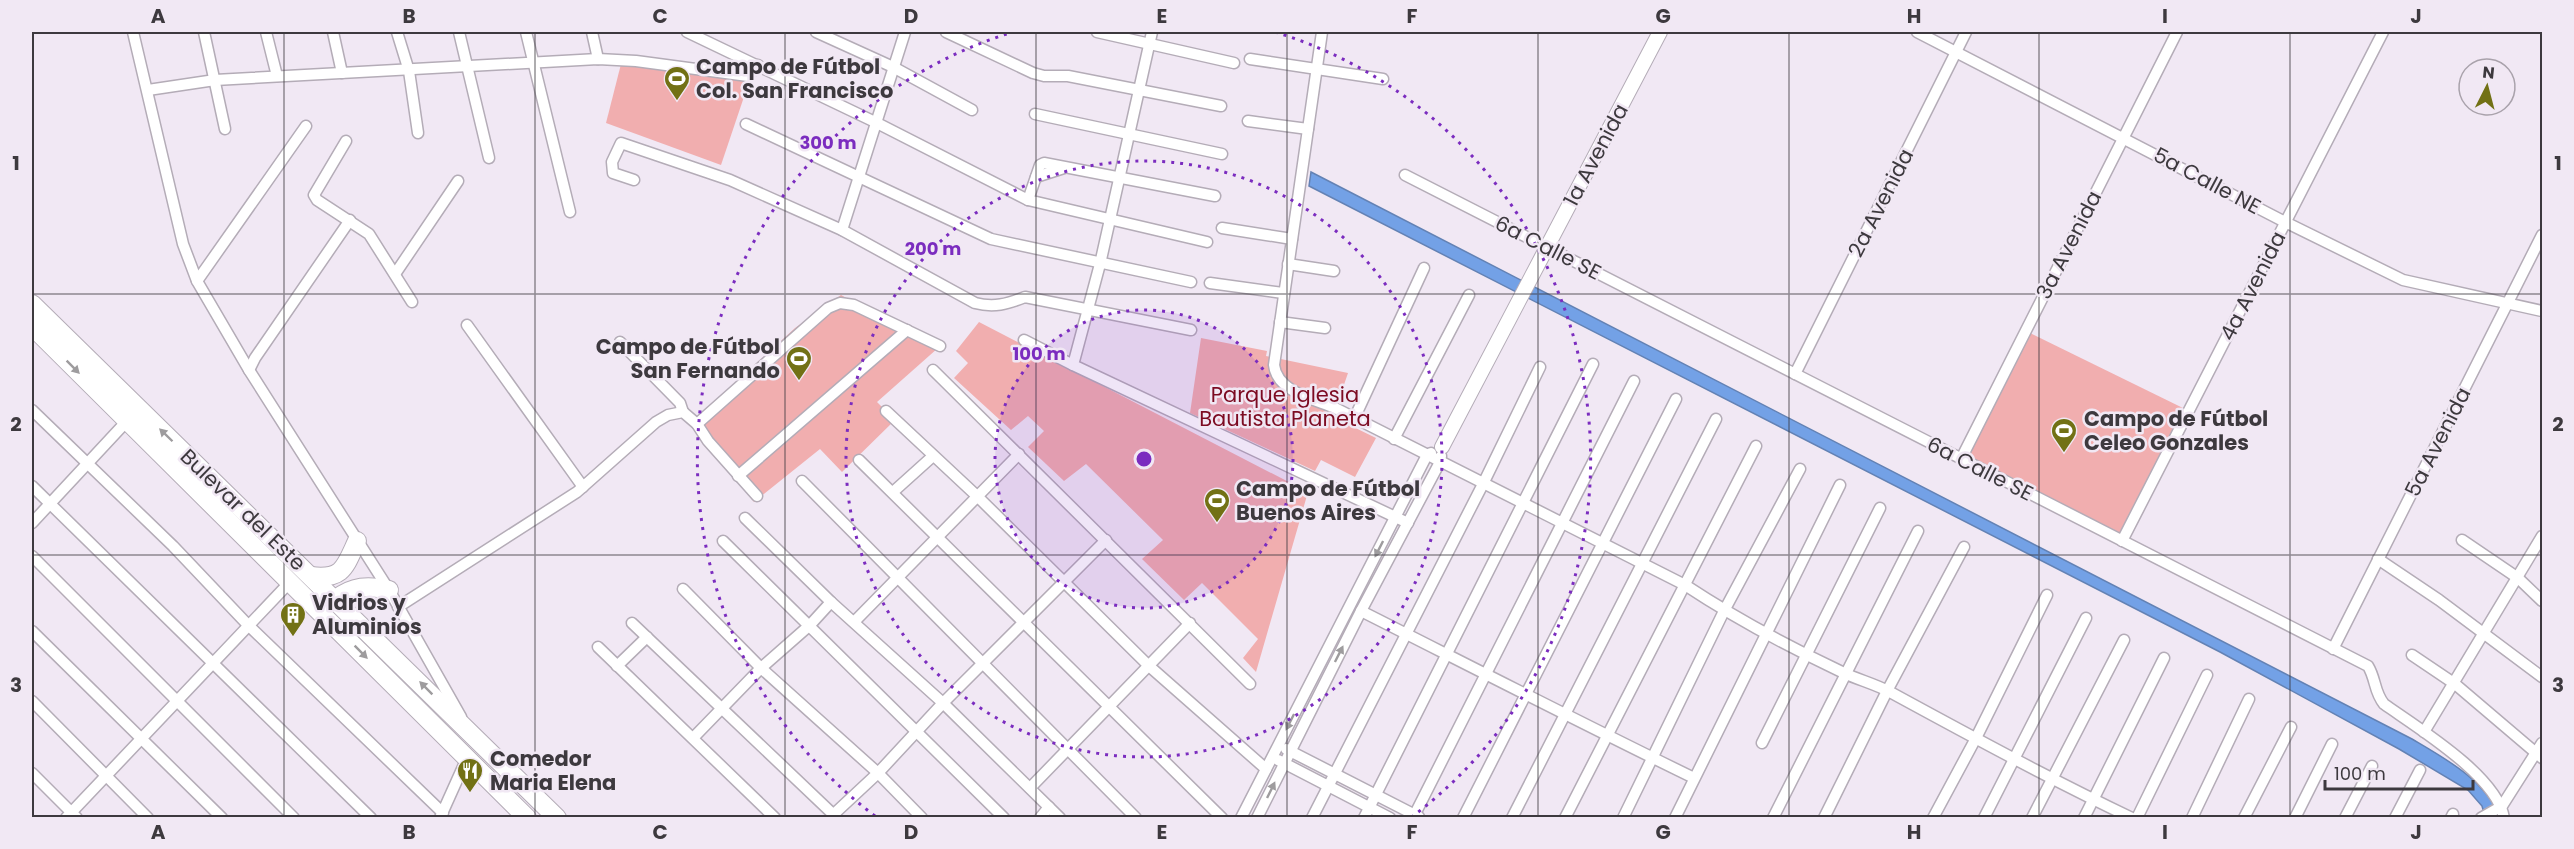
<svg xmlns="http://www.w3.org/2000/svg" width="2574" height="849" viewBox="0 0 2574 849" font-family="Poppins,sans-serif">
  <style>
    .green { fill: #f1aeaf }
    .water { fill: #73a1e6; stroke: #6382b4; stroke-width: 1.5 }
    .lines { fill: none; stroke-linecap: round; stroke-linejoin: round }
    .minor-casing { stroke: #b4acb7; stroke-width: 13 }
    .tertiary-casing { stroke: #b4acb7; stroke-width: 16 }
    .trunk-casing { stroke: #b4acb7; stroke-width: 20 }
    .minor { stroke: #fff; stroke-width: 10 }
    .tertiary { stroke: #fff; stroke-width: 14 }
    .trunk { stroke: #fff; stroke-width: 18 }
    .oneway { fill: #9e9c9e }
    .grid { fill: none; stroke: #3d393e; stroke-width: 1.5; stroke-opacity: 0.55 }
    .ring { fill: none; stroke: #7b2cbf; stroke-width: 3; stroke-dasharray: 3 6 }
    .labels { text-anchor: middle; stroke-width: 5; stroke-linejoin: round; paint-order: stroke }
    .poi-label { font-size: 21px; font-weight: bold; fill: #3d393e; stroke: #f1e8f4; text-anchor: start }
    .street-label { font-size: 21px; fill: #3d393e; stroke: #f1e8f4 }
    .park-label { font-size: 21px; fill: #7c0b22; stroke: #f1e8f4 }
    .centre { fill: #7b2cbf; stroke: #f1e8f4; stroke-width: 3 }
    .ring-label { font-size: 18px; text-anchor: middle; font-weight: bold; fill: #7b2cbf; stroke: #f1e8f4; stroke-width: 5; stroke-linejoin: round; paint-order: stroke }
    .neatline { fill: none; stroke: #3d393e; stroke-width: 2 }
    .grid-label { font-size: 20px; text-anchor: middle; font-weight: bold; fill: #3d393e }
  </style>
  <rect width="100%" height="100%" fill="#f1e8f4"/>
  <!-- green -->
  <g class="green">
    <path d="M621,64L749,82L721,165L606,123Z"/>
    <path d="M841,295L938,348L877,402L895,420L842,472L820,449L754,502L691,423L795,328Z"/>
    <path d="M979,322L1308,492L1256,672L1243,658L1258,639L1202,583L1184,600L1142,559L1163,540L1086,464L1064,481L1028,447L1044,431L1028,416L1011,430L954,378L968,363L956,351Z"/>
    <path d="M2030,333L2185,409L2120,540L1964,460Z"/>
    <path d="M1201,338L1267,351L1266,356L1348,373L1333,417L1376,438L1355,477L1321,460L1315,471L1190,413Z"/>
  </g>
  <!-- water -->
  <path class="water" d="M1311,172L2412,739C2446,759 2485,780 2500,817H2485L2482,806L2468,790L2399,749L2220,652L1309,186Z"/>
  <g class="lines">
    <defs>
      <g id="minor">
        <path d="M133,32L183,244L197,281L249,370L389,590L461,717"/>
        <path d="M204,32L225,129"/>
        <path d="M266,32L277,76"/>
        <path d="M333,32L342,73"/>
        <path d="M397,32L409,71L418,133"/>
        <path d="M459,32L489,158"/>
        <path d="M526,32L570,212"/>
        <path d="M592,32L598,59"/>
        <path d="M687,32L875,122L1028,200L1207,242"/>
        <path d="M816,32L893,67L972,110"/>
        <path d="M946,32L1033,73L1044,76H1068L1221,106"/>
        <path d="M1097,32L1234,63"/>
        <path d="M1152,32L1100,264L1073,365L1408,523"/>
        <path d="M1322,32L1274,365C1277,392 1314,399 1335,408L1685,585C1735,618 1789,647 1844,673C1859,680 1875,684 1890,692C1969,735 2050,779 2132,818"/>
        <path d="M1917,32L2285,222L2403,280L2542,311"/>
        <path d="M1250,59L1383,79"/>
        <path d="M148,90L215,80L598,59L636,61L748,76L758,65"/>
        <path d="M1035,114L1222,154"/>
        <path d="M1248,121L1308,129"/>
        <path d="M746,124L991,239L1191,282"/>
        <path d="M346,141L314,195L317,200L369,234L412,302"/>
        <path d="M1405,175L2368,666C2376,679 2374,692 2384,704C2418,728 2497,776 2504,818"/>
        <path d="M1036,177L1064,168"/>
        <path d="M634,180L613,173L612,162L621,143L730,180L842,230L975,303C994,308 1007,304 1025,297L1191,330"/>
        <path d="M1028,200L1040,165L1044,163L1215,196"/>
        <path d="M1222,228L1292,239"/>
        <path d="M842,230L905,32"/>
        <path d="M1288,264L1334,271"/>
        <path d="M395,274L458,181"/>
        <path d="M197,281L306,126"/>
        <path d="M1210,283L1283,293"/>
        <path d="M1280,322L1325,328"/>
        <path d="M467,325L583,487"/>
        <path d="M1024,340L1073,365"/>
        <path d="M620,342L680,403L683,412"/>
        <path d="M249,370L255,358L350,220"/>
        <path d="M933,370L1250,684"/>
        <path d="M1795,374L1966,32"/>
        <path d="M32,410L173,546L248,625L443,813"/>
        <path d="M886,411L978,497L1149,666L1266,769"/>
        <path d="M1354,419L1424,268"/>
        <path d="M697,424L828,308L840,303L854,305L940,346"/>
        <path d="M1394,439L1469,295"/>
        <path d="M1961,459L2177,32"/>
        <path d="M859,460L1222,818"/>
        <path d="M738,476L907,330"/>
        <path d="M802,481L1136,818"/>
        <path d="M32,486L371,818"/>
        <path d="M893,492L933,456"/>
        <path d="M745,518L831,602L943,703L1060,818"/>
        <path d="M32,523L126,422"/>
        <path d="M2462,540L2518,578L2542,601"/>
        <path d="M723,541L1004,818"/>
        <path d="M2122,541L2383,32"/>
        <path d="M32,556L294,818"/>
        <path d="M2378,559L2439,600L2542,677"/>
        <path d="M683,589L761,668L878,773L922,818"/>
        <path d="M398,607L577,492L656,422L668,415L683,412L697,424L708,441L757,496"/>
        <path d="M1361,611C1472,667 1583,724 1694,778"/>
        <path d="M854,622L1019,454"/>
        <path d="M632,623L837,818"/>
        <path d="M32,631L222,818"/>
        <path d="M598,647L775,818"/>
        <path d="M2333,649L2542,235"/>
        <path d="M2412,655L2455,684L2542,758"/>
        <path d="M617,666L647,637"/>
        <path d="M32,701L148,818"/>
        <path d="M2424,732L2542,536"/>
        <path d="M694,737L761,668L810,625L831,602"/>
        <path d="M1762,743L1880,508"/>
        <path d="M1286,749L1419,817"/>
        <path d="M1278,760L1390,818"/>
        <path d="M32,773L77,818"/>
        <path d="M1030,788L1190,623"/>
        <path d="M834,814L878,773L943,703L1106,540"/>
        <path d="M66,818L290,582"/>
        <path d="M440,818L467,758"/>
        <path d="M1040,818L1049,807"/>
        <path d="M1241,818L1427,455L1431,453"/>
        <path d="M1257,818L1361,611L1440,462L1441,456"/>
        <path d="M1312,818L1483,484L1540,367"/>
        <path d="M1364,818L1593,364"/>
        <path d="M1413,818L1634,381"/>
        <path d="M1463,818L1676,399"/>
        <path d="M1512,818L1716,419"/>
        <path d="M1565,818L1756,446"/>
        <path d="M1623,818L1724,611L1800,469"/>
        <path d="M1675,818L1840,485"/>
        <path d="M1773,818L1918,531"/>
        <path d="M1824,818L1887,691L1964,547"/>
        <path d="M1933,818L1976,738L2047,595"/>
        <path d="M1984,818L2086,618"/>
        <path d="M2032,818L2124,640"/>
        <path d="M2084,818L2164,658"/>
        <path d="M2137,818L2207,675"/>
        <path d="M2192,818L2249,699"/>
        <path d="M2244,818L2291,727"/>
        <path d="M2295,818L2332,744"/>
        <path d="M2345,818L2372,766"/>
        <path d="M2395,818L2420,770"/>
        <path d="M2451,818L2453,814"/>
        <path d="M2481,818L2502,806L2542,743"/>
      </g>
      <path id="tertiary" d="M1442,447L1660,32"/>
      <g id="trunk">
        <path d="M32,304L557,818"/>
        <path d="M32,326L527,818"/>
        <path d="M311,576C343,580 345,567 357,541"/>
        <path d="M336,599C353,586 368,585 389,590"/>
      </g>
    </defs>
    <!-- minor casing -->
    <use href="#minor" class="minor-casing"/>
    <!-- tertiary casing -->
    <use href="#tertiary" class="tertiary-casing"/>
    <!-- trunk casing -->
    <use href="#trunk" class="trunk-casing"/>
    <!-- minor -->
    <use href="#minor" class="minor"/>
    <!-- tertiary -->
    <use href="#tertiary" class="tertiary"/>
    <!-- trunk -->
    <use href="#trunk" class="trunk"/>
  </g>
  <!-- one-way arrows -->
  <defs><path id="oneway-solid" d="M-6-.8H1V-3.2L6.5 0L1 3.2V.8H-6Z" transform="scale(1.5)"/></defs>
  <g class="oneway">
    <use href="#oneway-solid" transform="translate(73 367) rotate(45)"/>
    <use href="#oneway-solid" transform="translate(166 435) rotate(-136)"/>
    <use href="#oneway-solid" transform="translate(1379 549) rotate(117)"/>
    <use href="#oneway-solid" transform="translate(361 652) rotate(45)"/>
    <use href="#oneway-solid" transform="translate(1339 654) rotate(-63)"/>
    <use href="#oneway-solid" transform="translate(426 688) rotate(-135)"/>
    <use href="#oneway-solid" transform="translate(1290 722) rotate(117)"/>
    <use href="#oneway-solid" transform="translate(1271 790) rotate(-64)"/>
  </g>
  <!-- grid -->
  <path class="grid" d="M284,32V818M535,32V818M785,32V818M1036,32V818M1287,32V818M1538,32V818M1789,32V818M2039,32V818M2290,32V818M32,294H2542M32,555H2542"/>
  <!-- distance rings -->
  <circle cx="1144" cy="459" r="149" fill="#7b2cbf" fill-opacity=".12"/>
  <g class="ring">
    <circle cx="1144" cy="459" r="149"/>
    <circle cx="1144" cy="459" r="298"/>
    <path d="M875 816A447 447 0 0 1 1013 32M1275 32A447 447 0 0 1 1413 816"/>
  </g>
  <!-- icons -->
  <defs>
    <symbol id="stadium-pin" viewBox="-11 -11 22 30"><path d="M0 17L-7.5 6A9.5 9.5 0 1 1 7.5 6Z" fill="#727115" stroke="#f1e8f4"/><path d="M0-5a6.5 5 0 1 0 0 10a6.5 5 0 1 0 0-10ZM-3.5-1.8h7v3.6h-7Z" fill="#fff"/></symbol>
    <symbol id="building-pin" viewBox="-11 -11 22 30"><path d="M0 17L-7.5 6A9.5 9.5 0 1 1 7.5 6Z" fill="#727115" stroke="#f1e8f4"/><path d="M-4-6H4V6H1V3H-1V6H-4ZM-2.5-4.3h1.7v1.8h-1.7ZM.8-4.3h1.7v1.8H.8ZM-2.5-1h1.7V.8h-1.7ZM.8-1h1.7V.8H.8Z" fill="#fff"/></symbol>
    <symbol id="restaurant-pin" viewBox="-11 -11 22 30"><path d="M0 17L-7.5 6A9.5 9.5 0 1 1 7.5 6Z" fill="#727115" stroke="#f1e8f4"/><path d="M-5-6h1v4h1v-4h1v4h1v-4h1v5L-1.5 .5V6h-2V.5L-5-1ZM5-6V6H3V1.5H1.5Q1.5-4 5-6Z" fill="#fff"/></symbol>
  </defs>
  <g fill-rule="evenodd">
    <use href="#stadium-pin" x="662" y="64" width="30" height="40"/>
    <use href="#stadium-pin" x="784" y="344" width="30" height="40"/>
    <use href="#stadium-pin" x="2049" y="416" width="30" height="40"/>
    <use href="#stadium-pin" x="1202" y="486" width="30" height="40"/>
    <use href="#building-pin" x="278" y="600" width="30" height="40"/>
    <use href="#restaurant-pin" x="455" y="756" width="30" height="40"/>
  </g>
  <g class="labels">
    <!-- poi labels -->
    <g class="poi-label">
      <text x="696" y="74">Campo de Fútbol<tspan x="696" dy="24">Col. San Francisco</tspan></text>
      <text x="780" y="354" text-anchor="end">Campo de Fútbol<tspan x="780" dy="24">San Fernando</tspan></text>
      <text x="2084" y="426">Campo de Fútbol<tspan x="2084" dy="24">Celeo Gonzales</tspan></text>
      <text x="1236" y="496">Campo de Fútbol<tspan x="1236" dy="24">Buenos Aires</tspan></text>
      <text x="312" y="610">Vidrios y<tspan x="312" dy="24">Aluminios</tspan></text>
      <text x="490" y="766">Comedor<tspan x="490" dy="24">Maria Elena</tspan></text>
    </g>
    <!-- street labels -->
    <g class="street-label">
      <text transform="translate(1596 155) rotate(-62)" y="7">1a Avenida</text>
      <text transform="translate(2207 181) rotate(28)" y="7">5a Calle NE</text>
      <text transform="translate(1881 203) rotate(-63)" y="7">2a Avenida</text>
      <text transform="translate(2069 245) rotate(-63)" y="7">3a Avenida</text>
      <text transform="translate(1548 248) rotate(27)" y="7">6a Calle SE</text>
      <text transform="translate(2253 286) rotate(-63)" y="7">4a Avenida</text>
      <text transform="translate(2438 442) rotate(-63)" y="7">5a Avenida</text>
      <text transform="translate(1980 469) rotate(27)" y="7">6a Calle SE</text>
      <text transform="translate(243 510) rotate(44)" y="7">Bulevar del Este</text>
    </g>
    <!-- park labels -->
    <g class="park-label">
      <text x="1285" y="402">Parque Iglesia<tspan x="1285" dy="24">Bautista Planeta</tspan></text>
    </g>
  </g>
  <circle cx="1144" cy="459" r="9" class="centre"/>
  <g class="ring-label">
    <text x="828" y="149">300 m</text>
    <text x="933" y="255">200 m</text>
    <text x="1039" y="360">100 m</text>
  </g>
  <!-- border -->
  <rect width="2574" height="849" fill="none" stroke="#f1e8f4" stroke-width="66"/>
  <!-- north arrow -->
  <g transform="translate(2487 87) rotate(6)"><circle r="28" fill="#f1e8f4" stroke="#a9a2ab" stroke-width="1.5"/>
  <path d="M0-4.5L10 22L0 15L-10 22Z" fill="#727115"/>
  <text y="-9" font-size="16" font-weight="bold" text-anchor="middle" fill="#3d393e">N</text>
  </g>
  <!-- scale -->
  <path d="M2325 780v9h148v-9" fill="none" stroke="#3d393e" stroke-width="3"/>
  <text x="2334" y="780" font-size="18" fill="#3d393e" stroke="#f1e8f4" stroke-width="4.5" paint-order="stroke">100 m</text>
  <rect x="33" y="33" width="2508" height="783" class="neatline"/>
  <g class="grid-label">
    <text x="158" y="23">A</text>
    <text x="409" y="23">B</text>
    <text x="660" y="23">C</text>
    <text x="911" y="23">D</text>
    <text x="1162" y="23">E</text>
    <text x="1412" y="23">F</text>
    <text x="1663" y="23">G</text>
    <text x="1914" y="23">H</text>
    <text x="2165" y="23">I</text>
    <text x="2416" y="23">J</text>
    <text x="16" y="170">1</text>
    <text x="2558" y="170">1</text>
    <text x="16" y="431">2</text>
    <text x="2558" y="431">2</text>
    <text x="16" y="692">3</text>
    <text x="2558" y="692">3</text>
    <text x="158" y="839">A</text>
    <text x="409" y="839">B</text>
    <text x="660" y="839">C</text>
    <text x="911" y="839">D</text>
    <text x="1162" y="839">E</text>
    <text x="1412" y="839">F</text>
    <text x="1663" y="839">G</text>
    <text x="1914" y="839">H</text>
    <text x="2165" y="839">I</text>
    <text x="2416" y="839">J</text>
  </g>
</svg>
